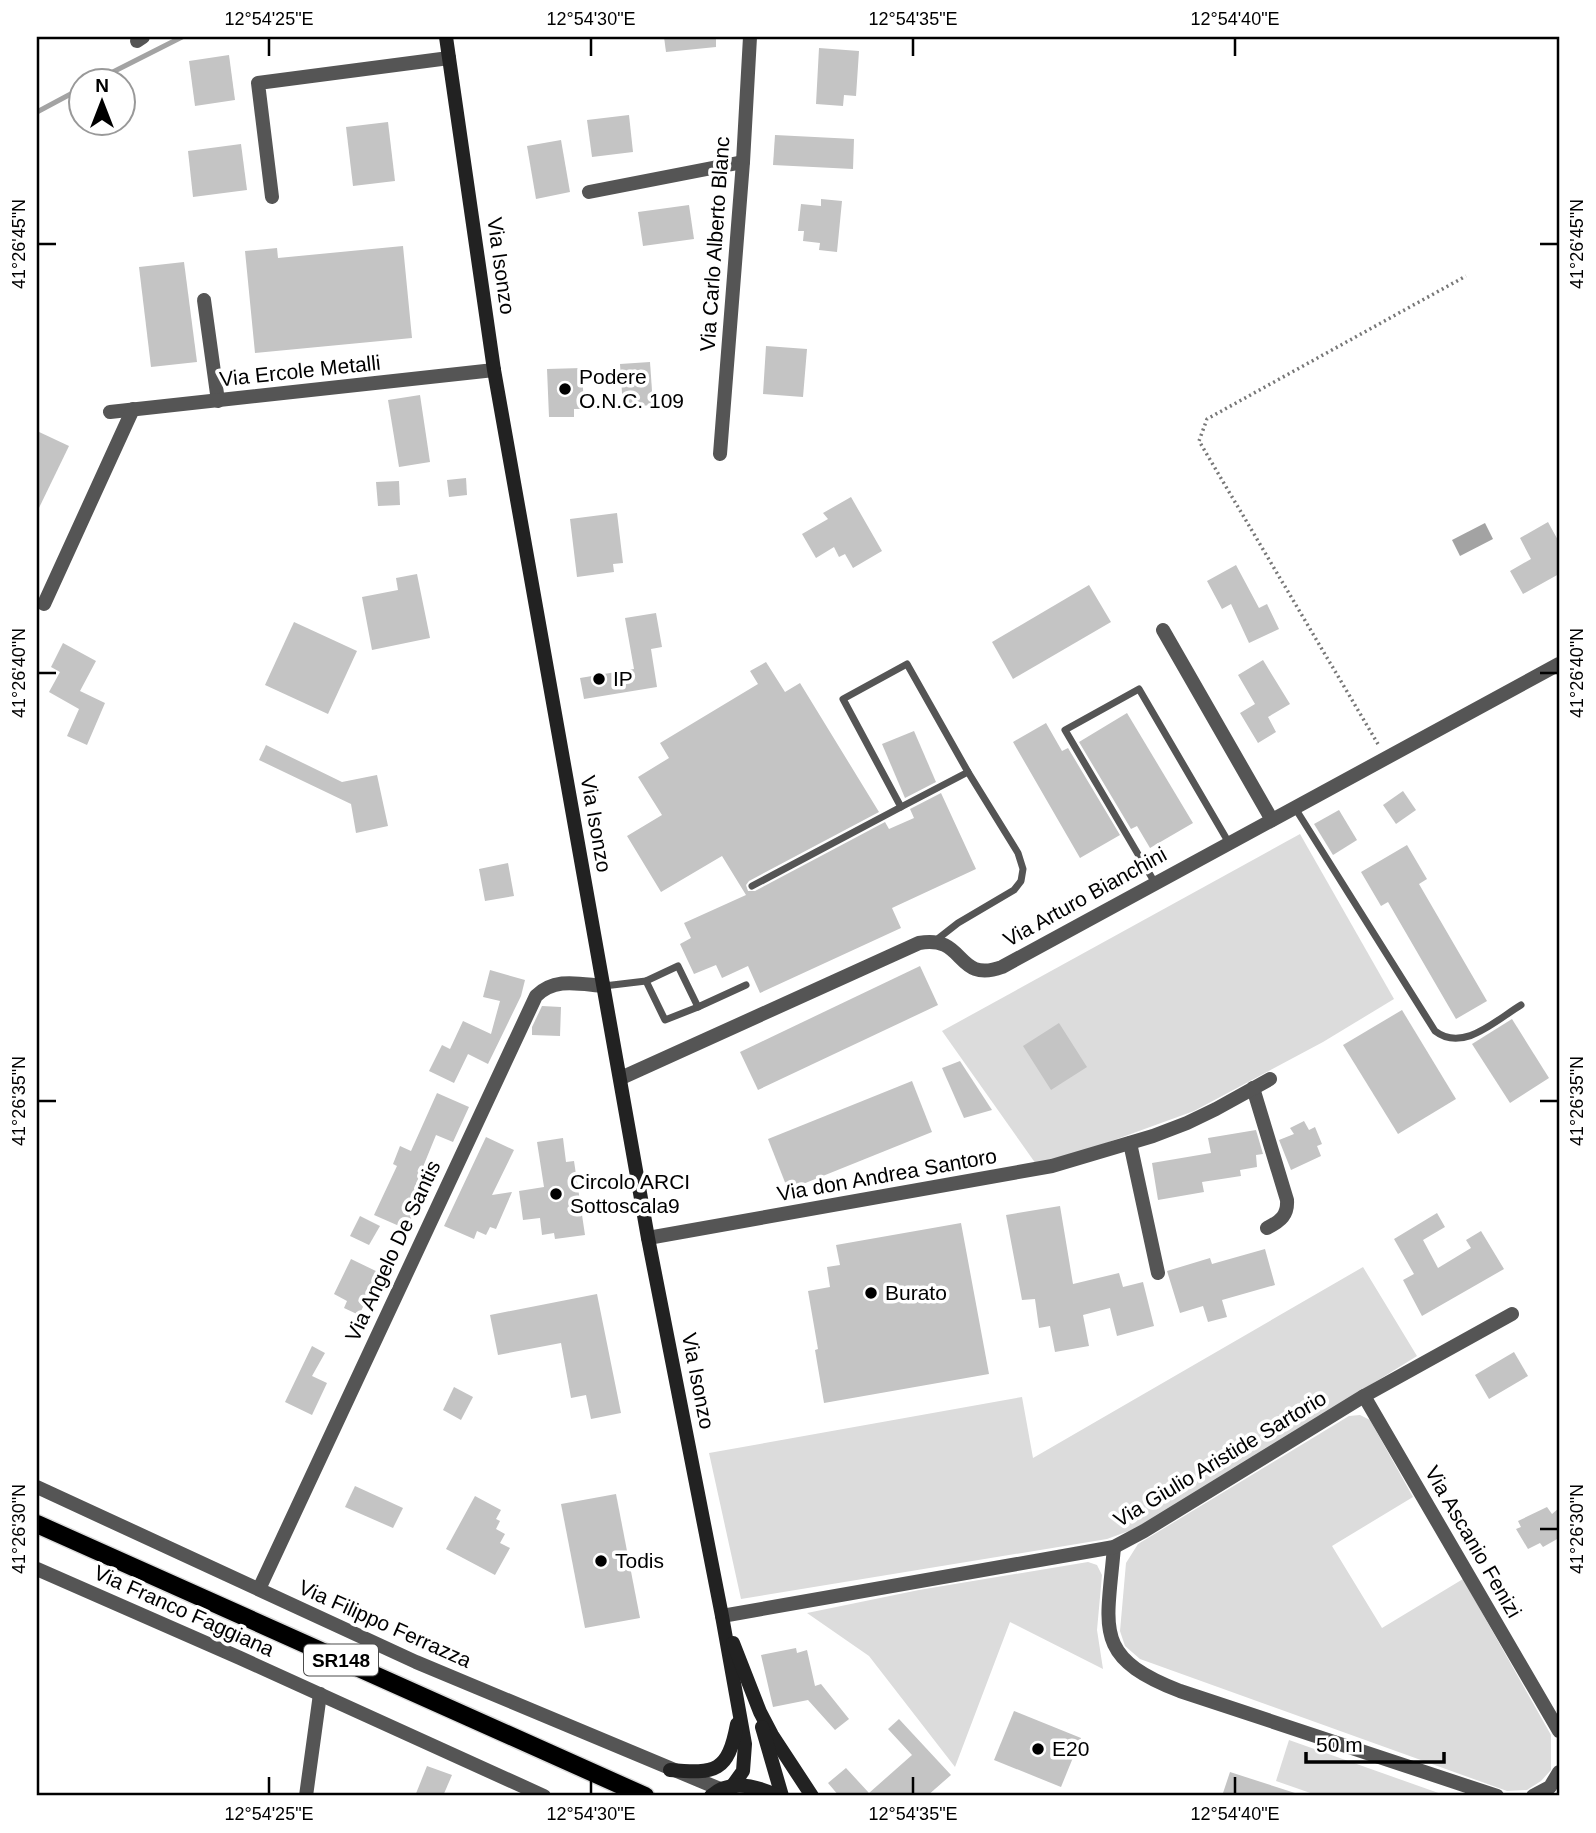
<svg xmlns="http://www.w3.org/2000/svg" width="1596" height="1833" viewBox="0 0 1596 1833" font-family="Helvetica,sans-serif">
  <style>
    .green { fill: #dcdcdc }
    .water { fill: #a3a3a3 }
    .lines { fill: none; stroke-linecap: round; stroke-linejoin: round }
    .stream { stroke: #a3a3a3; stroke-width: 5 }
    .building { fill: #c4c4c4 }
    .primary-casing { stroke: #dbdbdb; stroke-width: 21 }
    .path { stroke: #777; stroke-width: 3.5; stroke-dasharray: 2 3.5; stroke-linecap: butt }
    .service { stroke: #555; stroke-width: 7 }
    .minor { stroke: #555; stroke-width: 14 }
    .tertiary { stroke: #555; stroke-width: 14 }
    .secondary { stroke: #222; stroke-width: 14 }
    .primary { stroke: #000; stroke-width: 18 }
    .ticks { fill: none; stroke: #000; stroke-width: 2.5 }
    .poi-dot { fill: #000; stroke: #fff; stroke-width: 2.5 }
    .labels { text-anchor: middle; stroke-width: 7; stroke-linejoin: round; paint-order: stroke }
    .shield { fill: #fff; stroke: #4c4c4c; stroke-width: 2 }
    .shield-label { font-size: 19px; font-weight: bold; fill: #000 }
    .street-label { font-size: 21px; fill: #000; stroke: #fff }
    .poi-label { font-size: 21px; fill: #000; stroke: #fff; text-anchor: start }
    .neatline { fill: none; stroke: #000; stroke-width: 2.5 }
    .ticks-label { font-size: 18px; text-anchor: middle; fill: #000 }
  </style>
  <rect width="100%" height="100%" fill="#fff"/>
  <!-- green -->
  <g class="green">
    <path d="M1300,834L1394,999L1323,1042L1194,1111L1062,1159L1036,1164L942,1031Z"/>
    <path d="M1363,1267L1417,1356L1145,1525L1107,1539L741,1599L709,1453L1022,1397L1033,1458Z"/>
    <path d="M1360,1415L1370,1420L1413,1497L1332,1546L1382,1628L1463,1579L1551,1735V1770L1541,1781L1527,1790L1507,1791L1140,1659L1125,1646L1120,1631L1126,1563L1138,1544L1349,1416Z"/>
    <path d="M1088,1562L1097,1565L1102,1575L1097,1630L1103,1669L1010,1622L955,1767L869,1656L807,1613L919,1590Z"/>
    <path d="M1289,1740L1447,1796H1319L1276,1781Z"/>
  </g>
  <!-- water -->
  <path class="water" d="M1485,523L1493,539L1460,556L1452,540Z"/>
  <g class="lines">
    <!-- stream -->
    <g class="stream">
      <path d="M97,80L182,37"/>
      <path d="M37,112L80,89"/>
    </g>
  </g>
  <!-- building -->
  <g class="building">
    <path d="M664,37H716V47L666,52Z"/>
    <path d="M819,48L859,51L856,96L844,95L843,106L816,104Z"/>
    <path d="M229,55L235,100L195,106L189,61Z"/>
    <path d="M629,115L633,152L592,157L587,120Z"/>
    <path d="M388,122L395,181L353,186L346,127Z"/>
    <path d="M775,135L854,139L853,169L773,165Z"/>
    <path d="M561,140L570,192L536,199L527,146Z"/>
    <path d="M241,144L247,190L193,197L188,151Z"/>
    <path d="M821,199L842,201L837,252L819,250L820,243L803,241L804,231H798L801,204L821,206Z"/>
    <path d="M689,205L694,239L643,246L638,212Z"/>
    <path d="M403,246L412,338L255,353L245,251L277,248L278,258Z"/>
    <path d="M184,262L197,362L151,367L139,267Z"/>
    <path d="M766,346L807,349L803,397L763,394Z"/>
    <path d="M650,362L653,405L623,407L620,364Z"/>
    <path d="M582,368L584,409H574V417H549L547,369Z"/>
    <path d="M420,395L430,462L399,467L388,400Z"/>
    <path d="M37,431L69,446L37,512Z"/>
    <path d="M466,478L467,495L449,497L447,480Z"/>
    <path d="M399,481L400,505L378,506L376,482Z"/>
    <path d="M851,497L882,551L853,568L845,554L839,557L834,547L816,558L802,534L828,519L823,513Z"/>
    <path d="M617,513L623,563L613,564L614,572L577,577L570,519Z"/>
    <path d="M1548,522L1559,542V574L1523,594L1510,571L1531,559L1520,538Z"/>
    <path d="M1236,565L1259,608L1267,604L1279,629L1249,643L1231,604L1222,609L1207,581Z"/>
    <path d="M417,574L430,638L372,650L362,597L398,590L396,578Z"/>
    <path d="M1089,585L1111,622L1013,679L992,642Z"/>
    <path d="M656,613L662,647L651,649L657,687L584,699L580,678L634,669L625,618Z"/>
    <path d="M294,622L357,651L328,714L265,685Z"/>
    <path d="M63,643L96,661L80,691L105,703L87,745L67,736L79,709L49,692L60,672L51,667Z"/>
    <path d="M1263,660L1290,704L1268,717L1276,732L1258,743L1240,713L1255,704L1238,675Z"/>
    <path d="M766,662L785,692L800,683L879,812L749,881L746,885L748,891H755L885,822L889,829L914,818L910,809L941,793L976,869L892,908L901,928L760,993L748,966L722,978L716,965L694,974L680,944L691,938L684,923L746,895L722,856L661,892L627,836L662,815L638,777L669,758L660,743L758,684L750,671Z"/>
    <path d="M1127,713L1193,823L1150,848L1137,826L1131,829L1079,742Z"/>
    <path d="M1046,723L1062,751L1068,748L1120,835L1080,858L1013,742Z"/>
    <path d="M914,731L936,782L905,798L882,744Z"/>
    <path d="M266,745L342,782L377,775L388,826L356,833L351,804L259,760Z"/>
    <path d="M1403,791L1416,810L1396,824L1383,805Z"/>
    <path d="M1339,810L1357,840L1333,855L1314,824Z"/>
    <path d="M1407,845L1427,879L1419,884L1487,1001L1456,1019L1388,902L1381,906L1361,872Z"/>
    <path d="M508,863L514,896L485,901L479,869Z"/>
    <path d="M920,966L938,1005L758,1090L740,1052Z"/>
    <path d="M490,970L525,980L521,996L488,1064L468,1054L454,1083L429,1071L442,1045L450,1049L463,1021L491,1034L500,1001L483,997Z"/>
    <path d="M542,1006L561,1007L560,1036L532,1035V1027Z"/>
    <path d="M1402,1010L1456,1099L1398,1134L1343,1045Z"/>
    <path d="M1512,1019L1549,1078L1510,1103L1472,1044Z"/>
    <path d="M1059,1023L1087,1067L1051,1090L1023,1046Z"/>
    <path d="M960,1061L992,1110L964,1118L942,1068Z"/>
    <path d="M912,1081L932,1132L788,1190L768,1139Z"/>
    <path d="M437,1093L469,1107L453,1142L436,1135L414,1189L423,1194L406,1229L374,1215L397,1166L393,1164L400,1146L411,1151Z"/>
    <path d="M1304,1121L1309,1130L1315,1127L1322,1144L1317,1146L1321,1156L1291,1170L1279,1140L1294,1134L1290,1128Z"/>
    <path d="M1256,1130L1263,1154L1256,1155L1257,1167L1240,1170L1241,1176L1202,1182L1204,1192L1158,1200L1152,1163L1211,1153L1208,1138Z"/>
    <path d="M486,1137L514,1150L492,1195L512,1192L496,1229L490,1227L486,1235L477,1231L474,1239L444,1226Z"/>
    <path d="M563,1138L566,1162L574,1161L585,1235L555,1239L554,1233L542,1235L540,1218L523,1220L519,1191L544,1187L537,1142Z"/>
    <path d="M1060,1206L1073,1284L1119,1273L1123,1287L1143,1282L1154,1326L1117,1336L1110,1308L1083,1315L1089,1346L1055,1352L1050,1326L1039,1328L1035,1299L1022,1300L1006,1215Z"/>
    <path d="M1437,1213L1445,1227L1423,1240L1438,1268L1471,1248L1466,1240L1481,1231L1504,1269L1422,1316L1403,1280L1414,1274L1394,1239Z"/>
    <path d="M360,1216L380,1226L369,1245L350,1236Z"/>
    <path d="M961,1223L989,1374L824,1403L815,1350L818,1349L808,1291L830,1287L827,1267L840,1265L836,1245Z"/>
    <path d="M1265,1249L1275,1285L1222,1300L1227,1317L1208,1322L1203,1306L1180,1313L1167,1271L1210,1258L1212,1264Z"/>
    <path d="M351,1259L380,1273L359,1315L344,1308L347,1301L334,1294Z"/>
    <path d="M597,1294L621,1413L591,1419L586,1395L571,1398L561,1343L498,1355L490,1315Z"/>
    <path d="M312,1346L325,1353L312,1376L327,1383L312,1415L285,1402Z"/>
    <path d="M1514,1352L1528,1376L1489,1399L1475,1375Z"/>
    <path d="M454,1387L473,1397L461,1420L443,1410Z"/>
    <path d="M355,1486L403,1508L393,1528L345,1507Z"/>
    <path d="M616,1494L640,1618L585,1628L561,1504Z"/>
    <path d="M475,1496L501,1510L496,1519L500,1521L496,1529L505,1534L500,1543L510,1548L495,1575L446,1549Z"/>
    <path d="M1547,1507L1552,1514L1559,1508V1538L1543,1547L1540,1543L1528,1549L1516,1529L1521,1527L1518,1521Z"/>
    <path d="M796,1648L797,1653L807,1650L815,1686L821,1684L849,1719L835,1730L808,1700L773,1707L761,1655Z"/>
    <path d="M1014,1711L1081,1738L1061,1787L994,1760Z"/>
    <path d="M899,1719L951,1775L927,1796H839L828,1783L846,1768L869,1793L912,1755L888,1729Z"/>
    <path d="M427,1766L452,1775L443,1796H415Z"/>
    <path d="M1230,1772L1295,1793V1796H1222Z"/>
  </g>
  <g class="lines">
    <defs>
      <path id="primary" d="M37,1524L645,1796"/>
    </defs>
    <!-- primary casing -->
    <use href="#primary" class="primary-casing"/>
    <!-- path -->
    <path class="path" d="M1378,744L1199,441L1207,419L1466,276"/>
    <!-- service -->
    <g class="service">
      <path d="M901,807L968,772"/>
      <path d="M1295,808L1435,1031C1463,1053 1496,1020 1521,1005"/>
      <path d="M1155,883L1065,730L1139,689L1229,843"/>
      <path d="M752,886L901,807L843,699L907,664L968,772L1018,853L1023,869L1021,881L1014,890L958,923L935,941"/>
      <path d="M646,981L665,1020L698,1007"/>
      <path d="M604,986L646,981L678,966L698,1007L746,985"/>
    </g>
    <!-- minor -->
    <g class="minor">
      <path d="M137,41L143,37"/>
      <path d="M589,192L743,162"/>
      <path d="M272,197L258,83L449,58"/>
      <path d="M204,300L218,401"/>
      <path d="M110,412L494,370"/>
      <path d="M720,454L743,162L750,37"/>
      <path d="M44,604L133,409"/>
      <path d="M1163,630L1272,820"/>
      <path d="M621,1078L919,943C966,934 955,984 1002,967L1559,664"/>
      <path d="M1253,1088L1287,1200C1288,1215 1281,1221 1267,1228"/>
      <path d="M1130,1143L1158,1273"/>
      <path d="M648,1238L1052,1166L1153,1136L1187,1123L1216,1109L1270,1079"/>
      <path d="M1364,1396L1559,1731"/>
      <path d="M1114,1547C1107,1629 1092,1657 1180,1691L1497,1796"/>
      <path d="M259,1589L536,996C555,977 579,984 604,986"/>
      <path d="M722,1616L1114,1547L1144,1531L1364,1396L1512,1314"/>
      <path d="M306,1796L320,1694"/>
      <path d="M1533,1796L1550,1787L1559,1772"/>
    </g>
    <!-- tertiary -->
    <g class="tertiary">
      <path d="M37,1487L416,1662L720,1789"/>
      <path d="M37,1569L240,1658L544,1796"/>
    </g>
    <!-- secondary -->
    <g class="secondary">
      <path d="M446,37L494,370L648,1238L722,1616L745,1744L743,1771L733,1785"/>
      <path d="M733,1643L760,1712L772,1735L812,1796"/>
      <path d="M762,1727L782,1796"/>
      <path d="M670,1770C716,1774 728,1772 737,1724"/>
      <path d="M711,1796C730,1779 757,1786 778,1796"/>
    </g>
    <!-- primary -->
    <use href="#primary" class="primary"/>
  </g>
  <!-- ticks -->
  <path class="ticks" d="M269,38V56M591,38V56M913,38V56M1235,38V56M38,244H56M1540,244H1558M38,673H56M1540,673H1558M38,1101H56M1540,1101H1558M38,1529H56M1540,1529H1558M269,1777V1794M591,1777V1794M913,1777V1794M1235,1777V1794"/>
  <!-- markers -->
  <g class="poi-dot">
    <circle cx="565" cy="389" r="7"/>
    <circle cx="599" cy="679" r="7"/>
    <circle cx="556" cy="1194" r="7"/>
    <circle cx="871" cy="1293" r="7"/>
    <circle cx="601" cy="1561" r="7"/>
    <circle cx="1038" cy="1749" r="7"/>
  </g>
  <g class="labels">
    <!-- shield labels -->
    <rect class="shield" x="304" y="1644.5" width="74" height="31" rx="5"/>
    <g class="shield-label">
      <text x="341" y="1667">SR148</text>
    </g>
    <!-- street labels -->
    <g class="street-label">
      <text transform="translate(715 244) rotate(-86)" y="7">Via Carlo Alberto Blanc</text>
      <text transform="translate(501 266) rotate(82)" y="7">Via Isonzo</text>
      <text transform="translate(300 371) rotate(-6)" y="7">Via Ercole Metalli</text>
      <text transform="translate(596 824) rotate(80)" y="7">Via Isonzo</text>
      <text transform="translate(1085 897) rotate(-29)" y="7">Via Arturo Bianchini</text>
      <text transform="translate(887 1175) rotate(-10)" y="7">Via don Andrea Santoro</text>
      <text transform="translate(393 1251) rotate(-65)" y="7">Via Angelo De Santis</text>
      <text transform="translate(698 1381) rotate(79)" y="7">Via Isonzo</text>
      <text transform="translate(1220 1459) rotate(-31)" y="7">Via Giulio Aristide Sartorio</text>
      <text transform="translate(1473 1542) rotate(60)" y="7">Via Ascanio Fenizi</text>
      <text transform="translate(184 1611) rotate(24)" y="7">Via Franco Faggiana</text>
      <text transform="translate(385 1624) rotate(24)" y="7">Via Filippo Ferrazza</text>
    </g>
    <!-- poi labels -->
    <g class="poi-label">
      <text x="579" y="384">Podere<tspan x="579" dy="24">O.N.C. 109</tspan></text>
      <text x="613" y="686">IP</text>
      <text x="570" y="1189">Circolo ARCI<tspan x="570" dy="24">Sottoscala9</tspan></text>
      <text x="885" y="1300">Burato</text>
      <text x="615" y="1568">Todis</text>
      <text x="1052" y="1756">E20</text>
    </g>
  </g>
  <!-- border -->
  <rect width="1596" height="1833" fill="none" stroke="#ffffff" stroke-width="77"/>
  <!-- north arrow -->
  <g transform="translate(102 102)"><circle r="33" fill="#ffffff" stroke="#999999" stroke-width="2"/>
  <path d="M0-5L12 26L0 18L-12 26Z" fill="#000000"/>
  <text y="-10" font-size="19" font-weight="bold" text-anchor="middle" fill="#000000">N</text>
  </g>
  <!-- scale -->
  <path d="M1306 1752v10h138v-10" fill="none" stroke="#000000" stroke-width="3.5"/>
  <text x="1316" y="1752" font-size="21" fill="#000000" stroke="#ffffff" stroke-width="5" paint-order="stroke">50 m</text>
  <rect x="38" y="38" width="1520" height="1756" class="neatline"/>
  <g class="ticks-label">
    <text x="269" y="25">12°54'25"E</text>
    <text x="591" y="25">12°54'30"E</text>
    <text x="913" y="25">12°54'35"E</text>
    <text x="1235" y="25">12°54'40"E</text>
    <text transform="translate(19 244) rotate(-90)" y="6">41°26'45"N</text>
    <text transform="translate(1577 244) rotate(-90)" y="6">41°26'45"N</text>
    <text transform="translate(19 673) rotate(-90)" y="6">41°26'40"N</text>
    <text transform="translate(1577 673) rotate(-90)" y="6">41°26'40"N</text>
    <text transform="translate(19 1101) rotate(-90)" y="6">41°26'35"N</text>
    <text transform="translate(1577 1101) rotate(-90)" y="6">41°26'35"N</text>
    <text transform="translate(19 1529) rotate(-90)" y="6">41°26'30"N</text>
    <text transform="translate(1577 1529) rotate(-90)" y="6">41°26'30"N</text>
    <text x="269" y="1820">12°54'25"E</text>
    <text x="591" y="1820">12°54'30"E</text>
    <text x="913" y="1820">12°54'35"E</text>
    <text x="1235" y="1820">12°54'40"E</text>
  </g>
</svg>
